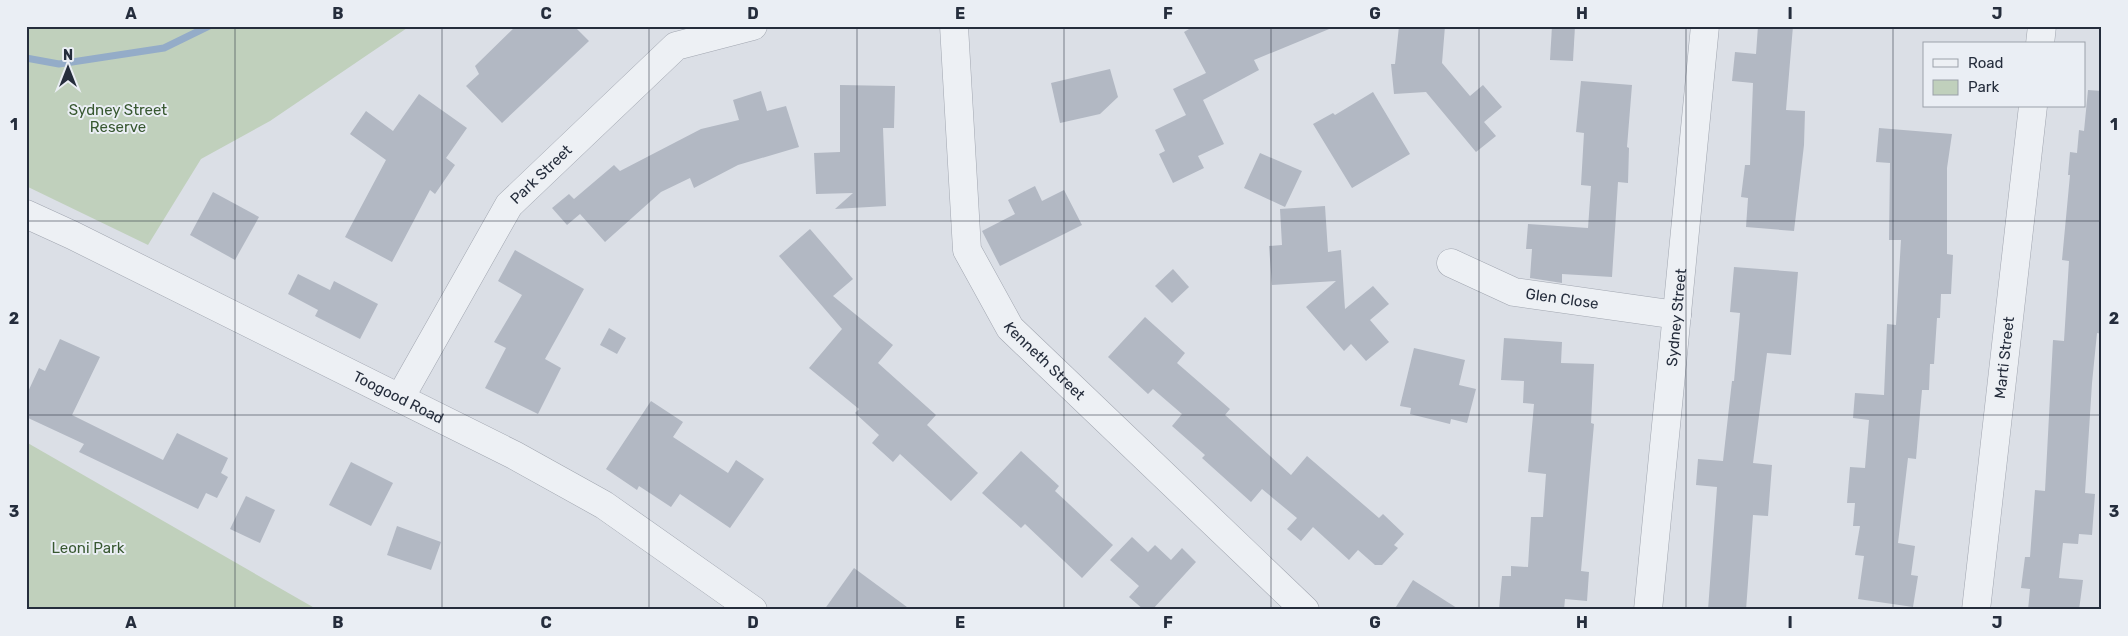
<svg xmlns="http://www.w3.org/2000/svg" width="2128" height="636" viewBox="0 0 2128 636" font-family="Rubik,sans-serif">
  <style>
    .green { fill: #c0d0bc }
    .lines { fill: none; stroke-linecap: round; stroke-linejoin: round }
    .stream { stroke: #94acc8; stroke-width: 7 }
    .building { fill: #b2b8c3 }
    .minor-casing { stroke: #a1a6b0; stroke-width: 29 }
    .minor { stroke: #edf0f4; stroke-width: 28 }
    .grid { fill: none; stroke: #252d3c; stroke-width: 1; stroke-opacity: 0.55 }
    .labels { text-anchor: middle; stroke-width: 4; stroke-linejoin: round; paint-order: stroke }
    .park-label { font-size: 15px; fill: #385831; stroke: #eaeef4 }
    .street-label { font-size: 15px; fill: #252d3c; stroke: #eaeef4 }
    .neatline { fill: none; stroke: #252d3c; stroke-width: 2 }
    .grid-label { font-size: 16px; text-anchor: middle; font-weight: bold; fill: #252d3c }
  </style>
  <rect width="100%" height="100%" fill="#dbdfe6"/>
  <!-- green -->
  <g class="green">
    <path d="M26,26H410L270,121L201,159L148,245L26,186Z"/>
    <path d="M26,442L318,610H26Z"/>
  </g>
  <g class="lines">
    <!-- stream -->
    <path class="stream" d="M26,58L59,64L164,48L209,26"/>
  </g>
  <!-- building -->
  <g class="building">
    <path d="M516,26H574L589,41L502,123L466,86L479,74L475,66Z"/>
    <path d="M1194,26L1334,27L1254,60L1259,70L1203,100L1224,144L1198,156L1204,168L1173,183L1159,154L1165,151L1155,130L1186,115L1173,89L1206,73L1184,32Z"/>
    <path d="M1399,26H1445L1442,63L1470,96L1483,85L1502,107L1484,122L1496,136L1476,152L1426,92L1394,94L1391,64H1395Z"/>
    <path d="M1552,26H1575L1573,61L1550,60Z"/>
    <path d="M1758,26H1793L1786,110L1805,111L1804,145L1794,231L1746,227L1748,198L1741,197L1745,165H1750L1753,83L1732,81L1735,52L1756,54Z"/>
    <path d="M1110,69L1118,97L1100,114L1060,123L1051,83Z"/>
    <path d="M1581,81L1632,85L1627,147L1629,148L1628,183L1618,182L1612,277L1562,274V283L1530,278L1532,249H1526L1528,224L1588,228L1591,186L1581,185L1584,133L1576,132Z"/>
    <path d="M840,85L895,86L894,128H883L886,206L835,209L853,193L816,194L814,153L840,152Z"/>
    <path d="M2088,90L2102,91V334L2097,333L2092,383L2085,493L2095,494L2092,535L2079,534L2078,544L2063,543L2059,578L2083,580L2079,610H2028L2030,589L2021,588L2025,557H2030L2035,490L2045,491L2053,340L2064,341L2069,261L2062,260L2070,175H2068L2070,152L2077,153L2079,130L2084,131Z"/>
    <path d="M761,91L767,111L786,106L799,147L738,165L694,188L690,178L661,192L605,242L580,214L567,225L552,208L569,194L574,199L614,165L620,171L701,129L739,120L733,100Z"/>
    <path d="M1373,92L1410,154L1352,188L1313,124L1333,113L1335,115Z"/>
    <path d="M419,94L467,128L446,158L455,165L435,194L430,190L392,262L345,237L386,160L350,134L366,111L393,131Z"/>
    <path d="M1879,128L1952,134L1947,168V254L1953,255L1951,294H1941L1940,318H1937L1934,364H1930L1929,390H1922L1916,459L1908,458L1898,543L1915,546L1911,575L1918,576L1913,607L1858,599L1864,556L1855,555L1860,526H1853L1855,503H1847L1850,467L1865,468L1869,420L1853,418L1855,393L1884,395L1887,324L1896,325L1901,240H1889L1890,163L1876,162Z"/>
    <path d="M1260,153L1302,171L1285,207L1244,188Z"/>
    <path d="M1035,186L1042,201L1064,190L1082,225L1000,266L982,231L1015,214L1008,200Z"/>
    <path d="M213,192L259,217L235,260L190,235Z"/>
    <path d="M1325,206L1328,252L1341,250L1345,309L1373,286L1389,304L1370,320L1389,342L1366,361L1351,344L1344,351L1306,307L1336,281L1272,285L1269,246L1282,245L1280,209Z"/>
    <path d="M810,229L853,279L833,296L893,345L878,363L936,415L927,425L978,473L951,501L900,454L893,462L872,443L879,435L855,413L859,409L809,368L842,329L779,256Z"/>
    <path d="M515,250L584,289L545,359L561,368L538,414L485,388L506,348L494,342L522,295L498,281Z"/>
    <path d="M1734,267L1798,272L1791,355L1767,353L1753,463L1772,465L1768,516L1753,515L1746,610H1708L1717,487L1696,485L1698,459L1723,461L1732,381H1734L1740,313L1730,312Z"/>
    <path d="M1173,269L1189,287L1172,303L1155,286Z"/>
    <path d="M298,274L330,290L334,281L378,304L360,339L315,316L318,310L288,294Z"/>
    <path d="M1145,317L1185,353L1177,363L1230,409L1225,415L1291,475L1307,456L1379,518L1383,514L1404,534L1394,545L1398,548L1382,565H1375L1358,550L1349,560L1313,527L1301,541L1287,529L1297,518L1262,489L1251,502L1202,458L1205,455L1172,426L1182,414L1153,389L1148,394L1108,357Z"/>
    <path d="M609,328L626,338L617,354L600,345Z"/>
    <path d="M1504,338L1562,342L1561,363L1594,364L1591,423L1594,424L1581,571L1589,572L1587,601L1565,599L1564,610L1499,609L1502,576H1511V566L1528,567L1531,517H1543L1546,474L1528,472L1534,404L1523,403L1524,381L1501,380Z"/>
    <path d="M60,339L100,357L72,415L163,460L177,433L228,458L221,473L228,477L217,498L206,493L198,509L79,452L84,444L26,417V396L39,368L45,371Z"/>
    <path d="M1414,348L1465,360L1459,385L1476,389L1467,423L1451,419L1450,424L1410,414L1411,408L1400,406Z"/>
    <path d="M651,401L683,422L673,437L728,473L736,460L764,479L730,528L680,494L671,507L639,486L637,490L606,469Z"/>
    <path d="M1021,451L1059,486L1055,491L1113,545L1082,578L1025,524L1021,528L982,493Z"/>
    <path d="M351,462L393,483L371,526L329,505Z"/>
    <path d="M246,496L275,510L260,543L230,529Z"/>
    <path d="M397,526L441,542L431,570L387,555Z"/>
    <path d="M1132,537L1148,552L1155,545L1171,560L1182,548L1196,562L1152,610H1144L1129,597L1139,586L1110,560Z"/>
    <path d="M854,568L911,610H824Z"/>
    <path d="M1413,580L1460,610H1394Z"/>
  </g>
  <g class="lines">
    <defs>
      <g id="minor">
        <path id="s1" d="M954,26L967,250L1010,328L1305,610"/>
        <path d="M2040,44L2042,26"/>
        <path id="s2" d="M26,214L72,235L514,455L604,505L753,610"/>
        <path id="s3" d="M1451,263L1514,292L1677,315"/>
        <path id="s4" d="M400,398L509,205L676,46L753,26"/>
        <path id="s5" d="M1648,610L1705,26"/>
        <path id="s6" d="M1976,610L2033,106"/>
      </g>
    </defs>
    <!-- minor casing -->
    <use href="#minor" class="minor-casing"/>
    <!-- minor -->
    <use href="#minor" class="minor"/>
  </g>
  <!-- grid -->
  <path class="grid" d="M235,26V610M442,26V610M649,26V610M857,26V610M1064,26V610M1271,26V610M1479,26V610M1686,26V610M1893,26V610M26,221H2102M26,415H2102"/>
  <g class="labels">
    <!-- park labels -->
    <g class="park-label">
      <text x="118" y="115">Sydney Street<tspan x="118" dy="17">Reserve</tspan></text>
      <text x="88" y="553">Leoni Park</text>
    </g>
    <!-- street labels -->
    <g class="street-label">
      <text dy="5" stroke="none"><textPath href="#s4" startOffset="266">Park Street</textPath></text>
      <text dy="5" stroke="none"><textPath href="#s3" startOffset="118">Glen Close</textPath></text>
      <text dy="5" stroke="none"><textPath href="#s5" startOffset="294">Sydney Street</textPath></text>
      <text dy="5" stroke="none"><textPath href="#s6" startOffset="254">Marti Street</textPath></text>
      <text dy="5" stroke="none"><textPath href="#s1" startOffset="361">Kenneth Street</textPath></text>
      <text dy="5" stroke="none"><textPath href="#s2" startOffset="415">Toogood Road</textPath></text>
    </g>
  </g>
  <!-- border -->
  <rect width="2128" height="636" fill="none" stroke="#eaeef4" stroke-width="55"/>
  <!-- legend -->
  <rect x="1923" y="42" width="162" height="65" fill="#eaeef4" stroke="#9ba1aa"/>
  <rect x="1933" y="59" width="25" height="8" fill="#edf0f4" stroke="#9ba1aa"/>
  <text x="1968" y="68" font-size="15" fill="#252d3c">Road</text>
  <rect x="1933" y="80" width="25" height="15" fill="#c0d0bc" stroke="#9ba1aa"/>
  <text x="1968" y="92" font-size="15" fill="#252d3c">Park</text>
  <!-- north arrow -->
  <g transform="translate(68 68)" stroke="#eaeef4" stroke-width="4" paint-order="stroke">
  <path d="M0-4L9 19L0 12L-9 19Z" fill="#252d3c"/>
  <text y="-8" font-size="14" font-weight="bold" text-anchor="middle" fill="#252d3c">N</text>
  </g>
  <rect x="28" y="28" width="2072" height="580" class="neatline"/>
  <g class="grid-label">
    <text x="131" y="19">A</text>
    <text x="338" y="19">B</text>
    <text x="546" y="19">C</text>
    <text x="753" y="19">D</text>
    <text x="960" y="19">E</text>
    <text x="1168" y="19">F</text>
    <text x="1375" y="19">G</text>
    <text x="1582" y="19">H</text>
    <text x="1790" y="19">I</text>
    <text x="1997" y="19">J</text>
    <text x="14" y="130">1</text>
    <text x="2114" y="130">1</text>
    <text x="14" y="324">2</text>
    <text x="2114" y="324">2</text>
    <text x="14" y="517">3</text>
    <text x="2114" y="517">3</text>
    <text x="131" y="628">A</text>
    <text x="338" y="628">B</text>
    <text x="546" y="628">C</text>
    <text x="753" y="628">D</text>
    <text x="960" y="628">E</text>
    <text x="1168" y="628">F</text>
    <text x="1375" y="628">G</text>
    <text x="1582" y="628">H</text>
    <text x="1790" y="628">I</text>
    <text x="1997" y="628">J</text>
  </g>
</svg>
